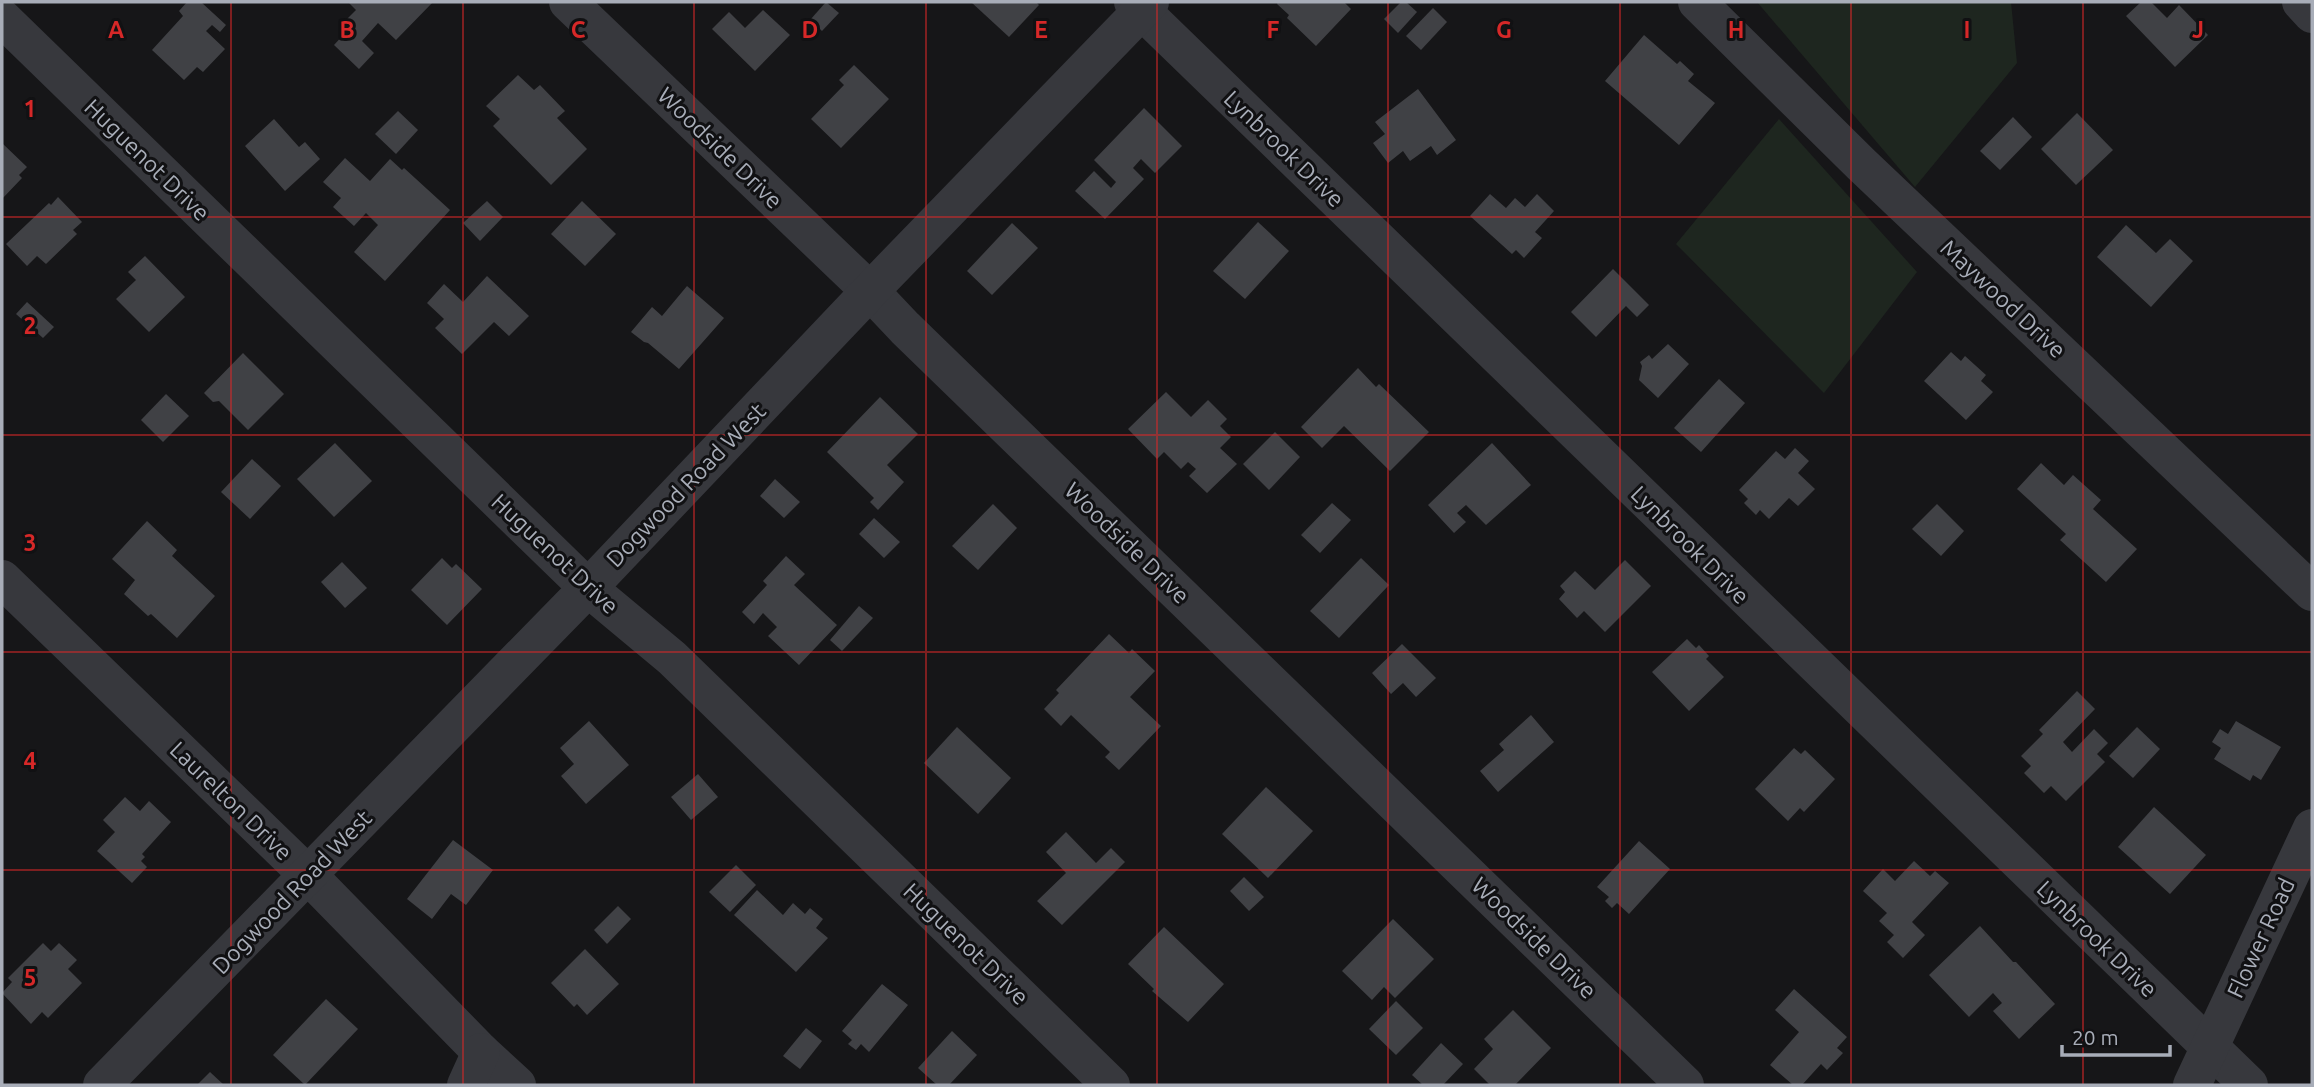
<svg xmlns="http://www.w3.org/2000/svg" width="2314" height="1087" viewBox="0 0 2314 1087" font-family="Ubuntu,sans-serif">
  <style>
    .green { fill: #1e261f }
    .building { fill: #404145 }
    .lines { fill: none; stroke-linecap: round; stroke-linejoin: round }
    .minor { stroke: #37383d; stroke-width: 38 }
    .grid { fill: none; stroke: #d62828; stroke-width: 2; stroke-opacity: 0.55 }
    .labels { text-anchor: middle; stroke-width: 6; stroke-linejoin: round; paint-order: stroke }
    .street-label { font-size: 23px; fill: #a8adb8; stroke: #111113 }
    .grid-label { font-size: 23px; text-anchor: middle; font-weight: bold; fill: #d62828; stroke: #111113; stroke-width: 6; stroke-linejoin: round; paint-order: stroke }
  </style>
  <rect width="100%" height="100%" fill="#161618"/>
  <!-- green -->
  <g class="green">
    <path d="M1757,2H2011L2017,63L1915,187Z"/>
    <path d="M1779,119L1917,272L1824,393L1676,244Z"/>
  </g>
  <!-- building -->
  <g class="building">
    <path d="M187,2H201L226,25L220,32L212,25L206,31L225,49L203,72L197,67L184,80L152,50L183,16L179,11Z"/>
    <path d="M348,2H433L396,40L378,23L362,41L374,53L359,69L334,45L346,32L340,26L356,10Z"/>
    <path d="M826,2L839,13L822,31L810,20Z"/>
    <path d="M971,2H1036L1039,5L1009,37Z"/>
    <path d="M1278,2H1344L1351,9L1316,46L1287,18L1289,15L1277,4Z"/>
    <path d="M1401,2H1406L1417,12L1398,33L1384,19Z"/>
    <path d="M2141,2H2151L2167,18L2179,5L2208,35L2175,67L2126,16Z"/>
    <path d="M1433,8L1447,22L1421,50L1406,36Z"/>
    <path d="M763,10L790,35L755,71L712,29L729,12L745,28Z"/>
    <path d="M1644,35L1677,64L1680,61L1694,74L1688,81L1715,103L1679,145L1605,81Z"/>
    <path d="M854,65L889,99L841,148L811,119L844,85L839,80Z"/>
    <path d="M518,75L534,90L540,85L565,111L557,118L587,149L551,185L493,126L500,119L486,106Z"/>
    <path d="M1418,89L1456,140L1437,155L1431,146L1410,161L1403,151L1388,163L1373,143L1385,134L1375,122Z"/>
    <path d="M1144,108L1182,146L1155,173L1141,159L1133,168L1144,179L1105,219L1075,191L1094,171L1111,188L1116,182L1094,160Z"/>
    <path d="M398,111L418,130L396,154L375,134Z"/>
    <path d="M2077,113L2113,150L2076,185L2041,149Z"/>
    <path d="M2013,117L2032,137L2000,170L1980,151Z"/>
    <path d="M274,119L299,147L305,142L320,159L285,191L245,146Z"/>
    <path d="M2,143L27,167L19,175L22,178L2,199Z"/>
    <path d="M345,158L370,181L390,159L402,170L404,168L450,210L385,281L354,252L378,225L366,213L354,226L333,207L341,198L323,182Z"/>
    <path d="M1490,194L1506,208L1515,198L1525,207L1537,194L1554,211L1535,232L1542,238L1524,258L1516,250L1512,254L1470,216Z"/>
    <path d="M58,197L82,222L73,230L77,234L46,264L37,256L27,266L6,244L49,203L51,205Z"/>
    <path d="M487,201L503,217L480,241L463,223Z"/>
    <path d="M582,201L616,234L585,266L551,234Z"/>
    <path d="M1258,222L1289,251L1245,299L1213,271Z"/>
    <path d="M1012,223L1038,248L992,295L967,271Z"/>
    <path d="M2126,225L2156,253L2170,239L2193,261L2151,307L2097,257Z"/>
    <path d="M145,256L185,297L149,332L116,299L136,280L128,272Z"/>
    <path d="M1613,269L1649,305L1637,317L1626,306L1596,337L1571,312Z"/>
    <path d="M487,276L529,316L509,336L494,322L462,354L435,328L444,319L427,303L444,284L463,302Z"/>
    <path d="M687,286L724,318L679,369L648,343L644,342L631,332L652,307L662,316Z"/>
    <path d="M27,302L54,327L43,338L16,314Z"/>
    <path d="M1668,344L1689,364L1658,398L1639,380L1642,366L1640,362L1649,355L1652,359Z"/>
    <path d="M1951,352L1961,361L1965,356L1986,375L1981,381L1993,392L1966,420L1924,381Z"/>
    <path d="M243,353L284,394L248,430L219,401L213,402L204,393Z"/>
    <path d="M1358,368L1376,387L1379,384L1429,432L1390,471L1344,426L1322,448L1301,427Z"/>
    <path d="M1719,379L1745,403L1701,452L1674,428Z"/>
    <path d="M1166,392L1191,417L1208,400L1227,419L1220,426L1231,437L1220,448L1237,464L1207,493L1189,476L1196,469L1188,462L1181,469L1164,452L1157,459L1128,429Z"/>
    <path d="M166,394L189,416L163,442L141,420Z"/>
    <path d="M880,397L918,434L887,465L904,482L878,510L870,502L874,498L827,452Z"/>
    <path d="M1275,432L1300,457L1269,490L1243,464Z"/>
    <path d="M335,443L372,481L334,517L297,479Z"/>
    <path d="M1492,443L1531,485L1486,525L1466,505L1457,513L1466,522L1454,533L1428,505Z"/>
    <path d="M1795,448L1809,461L1798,473L1815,489L1798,506L1789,498L1769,519L1760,510L1756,515L1744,503L1748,499L1739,490L1776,451L1785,459Z"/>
    <path d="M252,459L281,486L250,519L221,492Z"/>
    <path d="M2041,463L2064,485L2073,475L2101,500L2093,509L2137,549L2106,582L2060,540L2066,534L2017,489Z"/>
    <path d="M775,479L800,502L784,518L760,496Z"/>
    <path d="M1332,503L1351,520L1320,553L1301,535Z"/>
    <path d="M993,504L1017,528L978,570L952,546Z"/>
    <path d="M1937,504L1964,531L1941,556L1912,529Z"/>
    <path d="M874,518L900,542L884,558L859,534Z"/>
    <path d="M147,521L177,550L172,556L215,596L177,638L151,614L148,616L124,594L135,580L112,559Z"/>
    <path d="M786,556L805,574L794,585L837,625L799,665L768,636L777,627L763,613L754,624L742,612L767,585L763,581Z"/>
    <path d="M442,558L452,568L456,564L482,589L447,625L411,590Z"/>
    <path d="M1361,558L1389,585L1339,638L1310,611Z"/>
    <path d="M1625,560L1651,586L1605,632L1584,611L1577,618L1559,599L1565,592L1560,586L1575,571L1595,590Z"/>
    <path d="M342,562L367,588L345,608L321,582Z"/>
    <path d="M859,606L873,618L842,651L830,640Z"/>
    <path d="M1109,634L1129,653L1132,649L1155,671L1130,697L1161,726L1119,770L1105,757L1110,752L1071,715L1061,726L1044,709L1059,693L1056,690Z"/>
    <path d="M1687,639L1696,648L1699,645L1709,656L1706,659L1724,677L1689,711L1652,672Z"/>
    <path d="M1402,644L1436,678L1416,697L1403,683L1391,694L1372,673Z"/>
    <path d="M2077,691L2095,709L2063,742L2072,752L2094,729L2108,743L2097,754L2105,762L2066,801L2051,786L2044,793L2024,773L2031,766L2021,756L2043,734L2039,730Z"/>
    <path d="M1531,715L1554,742L1498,792L1480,771L1504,750L1499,744Z"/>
    <path d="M589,721L629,765L586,804L561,776L574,764L560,748Z"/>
    <path d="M2236,721L2281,747L2261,780L2253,775L2250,781L2214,759L2221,748L2212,742L2220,729L2228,734Z"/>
    <path d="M957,727L1011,778L978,814L924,763Z"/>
    <path d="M2137,727L2160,749L2133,778L2109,756Z"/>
    <path d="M1794,748L1801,754L1805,750L1835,779L1804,812L1800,808L1788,821L1755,789Z"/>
    <path d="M698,774L718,797L691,820L671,797Z"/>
    <path d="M1266,787L1313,831L1268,878L1222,834Z"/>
    <path d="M125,797L140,811L149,801L171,822L142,854L145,857L141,861L147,867L132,883L97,851L115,832L103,820Z"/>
    <path d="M2154,807L2206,855L2170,894L2118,847Z"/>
    <path d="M1066,832L1096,863L1111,848L1125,862L1062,925L1037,901L1066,873L1046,852Z"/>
    <path d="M453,840L493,870L466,905L451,894L432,919L407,899Z"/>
    <path d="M1639,841L1670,869L1629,914L1617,903L1612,908L1605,901L1609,897L1597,887Z"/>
    <path d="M1914,861L1930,876L1935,871L1949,883L1912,922L1925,935L1903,958L1887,942L1894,935L1879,921L1887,913L1863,891L1883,869L1895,881Z"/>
    <path d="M736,865L756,885L730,912L709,892Z"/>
    <path d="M1244,877L1264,897L1249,911L1230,891Z"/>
    <path d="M757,890L783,915L793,903L805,914L810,908L823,919L816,928L828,938L796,972L734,915Z"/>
    <path d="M618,906L631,919L607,944L594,930Z"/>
    <path d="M1393,919L1434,959L1395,998L1384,987L1372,1000L1342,971Z"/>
    <path d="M1980,926L2013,962H2016L2055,1004L2019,1039L1993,1011L2002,1003L1993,993L1969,1017L1929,975Z"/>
    <path d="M1164,927L1224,984L1188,1022L1152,991L1154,989L1128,964Z"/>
    <path d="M43,943L51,951L59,943L77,960L68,969L82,983L48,1018L42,1012L31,1024L2,993L12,982L8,978Z"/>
    <path d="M585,949L619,984L587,1015L577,1004L574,1007L551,983Z"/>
    <path d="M882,984L908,1005L869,1052L861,1044L856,1050L848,1044L852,1040L842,1031Z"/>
    <path d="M1794,989L1847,1037L1837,1048L1843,1053L1827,1070L1821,1064L1802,1085H1793L1770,1065L1799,1032L1775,1010Z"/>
    <path d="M326,999L358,1029L305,1085L273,1055Z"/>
    <path d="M1396,1001L1423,1028L1396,1055L1369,1029Z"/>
    <path d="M1513,1010L1551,1048L1515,1085H1490L1474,1069L1493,1049L1484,1039Z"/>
    <path d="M806,1028L822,1041L800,1069L783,1056Z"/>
    <path d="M952,1031L977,1055L949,1085H937L918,1068Z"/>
    <path d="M1441,1043L1463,1064L1443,1085H1423L1412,1075Z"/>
    <path d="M210,1072L224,1085H197Z"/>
  </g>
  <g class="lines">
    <!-- minor -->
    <g class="minor">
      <path d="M568,2L870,291L905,328L1685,1085"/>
      <path d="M1133,2C1504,364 1875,726 2249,1085"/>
      <path d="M1697,2L1861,164L2312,592"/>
      <path d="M2301,2L2312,14"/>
      <path d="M2,18L588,588L672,658L1111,1085"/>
      <path d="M2,579L308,875L481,1052L517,1085"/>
      <path d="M102,1085L588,588L870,291L1150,2"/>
      <path d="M466,1085L481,1052"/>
      <path d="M2192,1085L2312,828"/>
    </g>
  </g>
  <!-- grid -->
  <path class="grid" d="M231,2V1085M463,2V1085M694,2V1085M926,2V1085M1157,2V1085M1388,2V1085M1620,2V1085M1851,2V1085M2083,2V1085M2,217H2312M2,435H2312M2,652H2312M2,870H2312"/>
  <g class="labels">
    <!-- street labels -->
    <g class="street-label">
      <text transform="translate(720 148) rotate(44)" y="8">Woodside Drive</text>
      <text transform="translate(1284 149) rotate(44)" y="8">Lynbrook Drive</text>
      <text transform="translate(147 160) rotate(44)" y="8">Huguenot Drive</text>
      <text transform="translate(2003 299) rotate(43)" y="8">Maywood Drive</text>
      <text transform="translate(686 485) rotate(-46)" y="8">Dogwood Road West</text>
      <text transform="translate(1127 543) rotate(44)" y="8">Woodside Drive</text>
      <text transform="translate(1690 545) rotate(45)" y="8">Lynbrook Drive</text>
      <text transform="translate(555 554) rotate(43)" y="8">Huguenot Drive</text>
      <text transform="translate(231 801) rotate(44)" y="8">Laurelton Drive</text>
      <text transform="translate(292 892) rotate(-46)" y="8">Dogwood Road West</text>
      <text transform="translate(1534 938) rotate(44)" y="8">Woodside Drive</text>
      <text transform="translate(2261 938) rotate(-65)" y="8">Flower Road</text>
      <text transform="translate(2097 939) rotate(44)" y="8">Lynbrook Drive</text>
      <text transform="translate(966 944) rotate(44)" y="8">Huguenot Drive</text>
    </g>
  </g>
  <g class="grid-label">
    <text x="116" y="38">A</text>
    <text x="347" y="38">B</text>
    <text x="578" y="38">C</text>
    <text x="810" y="38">D</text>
    <text x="1041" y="38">E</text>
    <text x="1273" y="38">F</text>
    <text x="1504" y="38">G</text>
    <text x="1736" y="38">H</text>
    <text x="1967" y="38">I</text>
    <text x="2198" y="38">J</text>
    <text x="30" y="117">1</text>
    <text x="30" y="334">2</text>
    <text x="30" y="551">3</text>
    <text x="30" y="769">4</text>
    <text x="30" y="986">5</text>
  </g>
  <!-- border -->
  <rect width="2314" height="1087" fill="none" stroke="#a8adb8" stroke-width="7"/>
  <!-- scale -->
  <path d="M2062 1045v10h108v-10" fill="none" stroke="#a8adb8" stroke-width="3.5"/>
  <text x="2072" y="1045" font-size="21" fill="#a8adb8" stroke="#111113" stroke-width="5" paint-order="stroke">20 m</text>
</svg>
